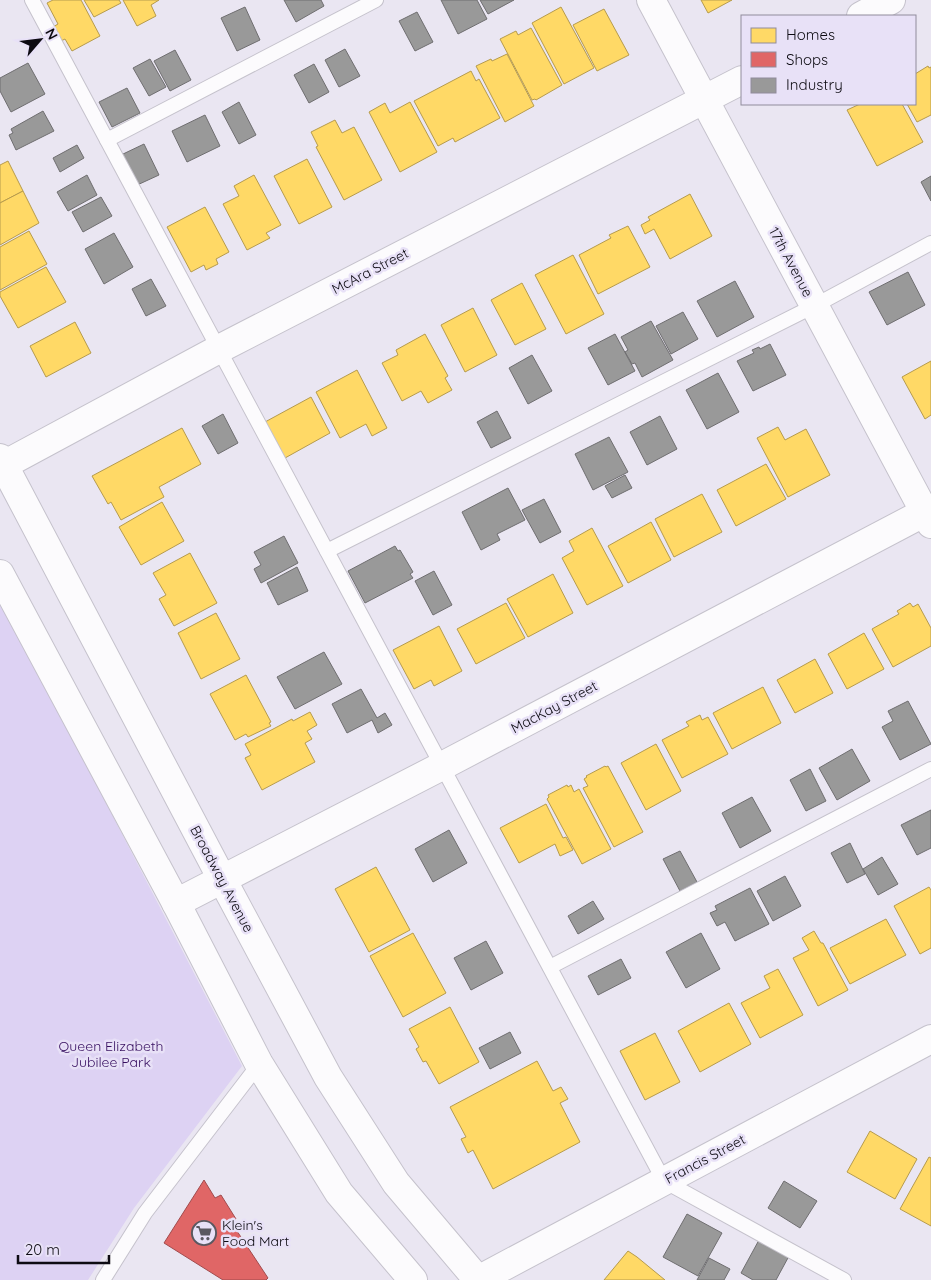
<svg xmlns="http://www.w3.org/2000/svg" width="931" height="1280" viewBox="0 0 931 1280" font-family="Quicksand,sans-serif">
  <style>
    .green { fill: #ddd2f3 }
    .homes { fill: #ffd966; stroke: #b69b4d }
    .shops { fill: #e06666; stroke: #a14b4d }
    .industry { fill: #999; stroke: #6f6e70 }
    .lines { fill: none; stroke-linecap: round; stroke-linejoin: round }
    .lane-casing { stroke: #c5c2cc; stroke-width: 16 }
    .street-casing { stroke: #c5c2cc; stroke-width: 30 }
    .secondary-casing { stroke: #c5c2cc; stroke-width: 30 }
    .lane { stroke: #fcfbfd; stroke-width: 14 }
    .street { stroke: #fcfbfd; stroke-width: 28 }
    .secondary { stroke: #fcfbfd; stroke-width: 28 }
    .labels { text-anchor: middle; stroke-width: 5; stroke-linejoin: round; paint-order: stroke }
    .street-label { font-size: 14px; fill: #0d0b12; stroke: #e8e1f7 }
    .park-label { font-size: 14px; fill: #370f60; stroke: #e8e1f7 }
    .poi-label { font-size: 14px; fill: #0d0b12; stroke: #e8e1f7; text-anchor: start }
  </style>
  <rect width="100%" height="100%" fill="#eae6f2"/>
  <!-- green -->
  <path class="green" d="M0,598L242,1066L134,1208L88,1280H0Z"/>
  <!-- homes -->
  <g class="homes">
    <path d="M53,0H81L100,36L72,51L65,39L61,41L53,27L58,24L47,3Z"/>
    <path d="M84,0H119L121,3L94,17Z"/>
    <path d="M123,0H159L151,5L156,16L137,26Z"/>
    <path d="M701,0H732L708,13Z"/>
    <path d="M561,7L594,68L564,84L532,23Z"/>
    <path d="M604,9L629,55L597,71L573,25Z"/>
    <path d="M531,28L562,85L536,100L535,99L532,100L500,39L516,31L518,35Z"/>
    <path d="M507,54L534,106L505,122L476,66L491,59L492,61Z"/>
    <path d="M928,66L929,68L931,67V115L917,122L907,104H915V74Z"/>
    <path d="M471,71L476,81L479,79L500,118L455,142L453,138L438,146L414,101Z"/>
    <path d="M410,102L437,152L400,172L369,112L385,103L390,113Z"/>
    <path d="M860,104H902L923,142L877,166L847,110Z"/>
    <path d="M335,120L342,133L354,127L382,180L344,200L316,147L318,146L311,132Z"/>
    <path d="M307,159L332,207L299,224L274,176Z"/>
    <path d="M8,161L23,191L0,203V165Z"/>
    <path d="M254,175L281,225L266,233L270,238L247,250L223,204L239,196L234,186Z"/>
    <path d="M23,191L39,223L0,245V203Z"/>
    <path d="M690,194L712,236L670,259L654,229L645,234L641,225L650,220L648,217Z"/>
    <path d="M205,207L229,252L216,259L218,264L206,270L204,265L191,272L167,227Z"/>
    <path d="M628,226L650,267L598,294L579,255L611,238L609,235Z"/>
    <path d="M29,231L47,264L0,290V247Z"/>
    <path d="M573,255L604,314L566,334L535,275Z"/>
    <path d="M46,267L66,302L18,328L0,296V292Z"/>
    <path d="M522,283L546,329L515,345L491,300Z"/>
    <path d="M473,308L497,355L465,372L441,325Z"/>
    <path d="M75,322L91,353L46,377L30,346Z"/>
    <path d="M425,334L448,376L445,378L452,390L428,403L421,391L402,401L382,363L398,355L396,350Z"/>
    <path d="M931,361V415L925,419L902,377Z"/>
    <path d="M357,370L387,428L372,436L366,424L340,438L316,392Z"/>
    <path d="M311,397L330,433L285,458L265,422Z"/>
    <path d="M778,427L785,440L806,429L830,475L788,497L757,438Z"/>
    <path d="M182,428L201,464L159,487L164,497L121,520L111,502L108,504L92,476Z"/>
    <path d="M766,464L786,499L736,526L717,490Z"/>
    <path d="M702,494L722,532L674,557L655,519Z"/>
    <path d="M162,502L184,541L141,565L119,527Z"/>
    <path d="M651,522L671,560L628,583L608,546Z"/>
    <path d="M592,528L623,586L587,605L562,558L574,551L569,541Z"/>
    <path d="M190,553L217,603L174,626L159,599L166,595L153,573Z"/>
    <path d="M553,574L573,613L528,637L507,599Z"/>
    <path d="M506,603L525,638L476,664L457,629Z"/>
    <path d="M910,603L913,607L918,604L931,628V646L893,667L872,629L899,614L897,611Z"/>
    <path d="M216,613L240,659L201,679L178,633Z"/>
    <path d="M439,626L462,671L434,686L431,680L414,689L393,650Z"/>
    <path d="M864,633L884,669L847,689L828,654Z"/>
    <path d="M815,659L833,693L795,713L777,680Z"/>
    <path d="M246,675L271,722L269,723L271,726L248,737L246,734L235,740L210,694Z"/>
    <path d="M763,687L781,723L732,749L713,713Z"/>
    <path d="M310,712L317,725L307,731L312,739L305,743L315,762L262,790L245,758L251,755L245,744L292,719L293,721Z"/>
    <path d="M700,715L702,720L708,717L728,754L682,778L662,740L689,726L686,722Z"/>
    <path d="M656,744L681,791L646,810L621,763Z"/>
    <path d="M605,766L606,767L608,766L643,832L614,847L583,788L588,786L584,779L587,777L586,776Z"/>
    <path d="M567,785L568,787L571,785L574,792L579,789L611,849L582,864L547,799L549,797L548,795Z"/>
    <path d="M546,804L563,838L566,837L573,850L560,856L555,844L519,863L500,828Z"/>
    <path d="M376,867L410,930L369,952L335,889Z"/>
    <path d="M929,887L931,890V948L920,954L894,906Z"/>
    <path d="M886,919L906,955L850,984L830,948Z"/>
    <path d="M814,931L821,943H823L848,990L818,1006L793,958L809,950L802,938Z"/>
    <path d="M413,933L446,993L403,1017L370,956Z"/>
    <path d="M778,969L803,1015L760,1038L741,1003L770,988L764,976Z"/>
    <path d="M729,1003L751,1044L700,1072L678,1031Z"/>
    <path d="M450,1007L479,1062L439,1084L426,1061L423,1062L416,1049L419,1047L409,1029Z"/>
    <path d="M655,1033L680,1082L645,1100L620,1051Z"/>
    <path d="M537,1061L553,1091L561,1087L568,1099L560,1103L580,1142L493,1189L473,1150L468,1153L461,1139L466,1137L450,1107Z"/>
    <path d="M870,1131L917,1159L895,1199L847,1172Z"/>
    <path d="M929,1157L931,1158V1226L900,1209Z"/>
    <path d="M628,1251L637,1257L665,1280H604Z"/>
  </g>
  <!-- shops -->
  <path class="shops" d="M204,1180L215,1198L221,1195L236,1219L231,1222L268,1278L266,1280H223L164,1243Z"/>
  <!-- industry -->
  <g class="industry">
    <path d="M284,0H321L324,6L296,22Z"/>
    <path d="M441,0H477L487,19L458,34Z"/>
    <path d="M480,0H514L488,14Z"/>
    <path d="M245,7L260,40L237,51L221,18Z"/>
    <path d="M417,12L433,42L415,51L399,21Z"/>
    <path d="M345,49L360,76L339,87L325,60Z"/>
    <path d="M175,50L191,80L170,91L154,61Z"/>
    <path d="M150,59L166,87L149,96L133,68Z"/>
    <path d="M28,63L45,94L11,112L0,91V78Z"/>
    <path d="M314,64L329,92L309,103L294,75Z"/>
    <path d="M127,88L140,113L112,127L99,102Z"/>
    <path d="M239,102L256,135L239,144L222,112Z"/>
    <path d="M43,111L54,131L16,150L9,135L13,133L11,129Z"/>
    <path d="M205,115L220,146L187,162L172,131Z"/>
    <path d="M144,144L159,175L135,186L121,155Z"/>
    <path d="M77,145L84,158L60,172L53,158Z"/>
    <path d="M87,175L97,195L68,211L57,192Z"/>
    <path d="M931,176V201L921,182Z"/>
    <path d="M101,197L112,216L83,232L72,212Z"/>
    <path d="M114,233L133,267L104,284L85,249Z"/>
    <path d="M908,272L925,305L887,325L869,292Z"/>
    <path d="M151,279L166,306L146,316L132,289Z"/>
    <path d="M735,281L754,317L717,337L697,301Z"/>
    <path d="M683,312L698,339L671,354L656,326Z"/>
    <path d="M651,321L673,360L642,377L635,363L632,364L625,352L628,350L621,337Z"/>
    <path d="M615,334L635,371L608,385L588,348Z"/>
    <path d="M770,344L786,375L753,391L737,361L754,353L752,350L759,347L760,349Z"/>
    <path d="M532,355L552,391L528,404L509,368Z"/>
    <path d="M718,373L739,412L707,429L686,390Z"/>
    <path d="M497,411L511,438L491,448L477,422Z"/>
    <path d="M223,414L238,443L218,454L202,426Z"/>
    <path d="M660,416L677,449L647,465L630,432Z"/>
    <path d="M609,437L628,472L593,490L575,454Z"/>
    <path d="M625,475L632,488L612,498L605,486Z"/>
    <path d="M508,488L525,520L497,534L500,540L481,550L462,512Z"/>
    <path d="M544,499L561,532L540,543L522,510Z"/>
    <path d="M284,536L298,563L261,583L254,569L261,565L254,552Z"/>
    <path d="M395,546L398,551L400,550L413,572L410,574L413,578L365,603L348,571Z"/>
    <path d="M297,567L308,591L278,605L267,583Z"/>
    <path d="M434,571L452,605L433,615L415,581Z"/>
    <path d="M324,652L342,684L295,709L277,677Z"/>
    <path d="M361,689L377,718L385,713L392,725L378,733L372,720L347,733L332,704Z"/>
    <path d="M908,701L931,744L900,760L882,727L893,721L888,711Z"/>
    <path d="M852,749L870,781L837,800L819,768Z"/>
    <path d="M810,769L826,801L806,811L790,780Z"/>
    <path d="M752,797L771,831L740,848L722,813Z"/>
    <path d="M931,810V848L917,855L901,825Z"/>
    <path d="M449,830L467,863L433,882L415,849Z"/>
    <path d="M850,843L865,874L847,883L831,853Z"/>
    <path d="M680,851L697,882L680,891L663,859Z"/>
    <path d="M882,857L898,884L878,895L863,869Z"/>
    <path d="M785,876L801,906L773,921L757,891Z"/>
    <path d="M750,888L769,924L735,941L725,922L717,926L710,913L717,910L715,906Z"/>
    <path d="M593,901L604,919L578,934L568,916Z"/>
    <path d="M701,933L720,969L686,988L666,952Z"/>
    <path d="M486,941L503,973L471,990L454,958Z"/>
    <path d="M621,959L631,978L598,995L588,976Z"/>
    <path d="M510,1032L521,1053L490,1069L479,1048Z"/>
    <path d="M784,1181L817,1201L800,1228L768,1208Z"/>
    <path d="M687,1214L722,1233L698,1276L663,1257Z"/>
    <path d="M759,1240L789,1256L776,1280H753L741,1273Z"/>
    <path d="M709,1258L730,1269L724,1280H697Z"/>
  </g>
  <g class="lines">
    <defs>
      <g id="lane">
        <path d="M32,0L664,1181L844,1280"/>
        <path d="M107,140L376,0"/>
        <path d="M327,551L814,306L931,243"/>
        <path d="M550,967L931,769"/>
        <path d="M103,1280L145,1213L259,1064"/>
      </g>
      <g id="street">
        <path d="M651,0L931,524"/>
        <path d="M861,16L891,0"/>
        <path d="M0,467L219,349L742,80"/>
        <path d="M176,903L442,766L931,509"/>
        <path d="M478,1280L931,1039"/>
      </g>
      <g id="secondary">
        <path d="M0,458L222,879L328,1077L396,1183L478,1280"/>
        <path d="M0,574L176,903L259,1064L339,1193L413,1280"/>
      </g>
    </defs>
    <!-- lane casing -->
    <use href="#lane" class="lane-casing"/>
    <!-- street casing -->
    <use href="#street" class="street-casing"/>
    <!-- secondary casing -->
    <use href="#secondary" class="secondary-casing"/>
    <!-- lane -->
    <use href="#lane" class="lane"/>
    <!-- street -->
    <use href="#street" class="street"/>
    <!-- secondary -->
    <use href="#secondary" class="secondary"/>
  </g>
  <!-- icons -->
  <defs>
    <symbol id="supermarket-ring" viewBox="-11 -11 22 22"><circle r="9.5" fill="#e8e1f7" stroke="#5a5860" stroke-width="1.5"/><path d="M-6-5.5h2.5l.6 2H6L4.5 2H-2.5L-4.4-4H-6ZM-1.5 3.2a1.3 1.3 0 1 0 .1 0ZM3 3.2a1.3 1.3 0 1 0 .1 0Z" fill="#5a5860"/></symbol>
  </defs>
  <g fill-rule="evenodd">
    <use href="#supermarket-ring" x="190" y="1219" width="28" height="28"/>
  </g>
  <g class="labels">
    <!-- street labels -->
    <g class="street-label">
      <text transform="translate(791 262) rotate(62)" y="5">17th Avenue</text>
      <text transform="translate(370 271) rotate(-27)" y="5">McAra Street</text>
      <text transform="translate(554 707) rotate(-28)" y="5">MacKay Street</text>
      <text transform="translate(222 879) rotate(62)" y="5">Broadway Avenue</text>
      <text transform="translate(705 1159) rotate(-28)" y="5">Francis Street</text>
    </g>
    <!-- park labels -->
    <g class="park-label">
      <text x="111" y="1051">Queen Elizabeth<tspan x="111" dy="16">Jubilee Park</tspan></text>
    </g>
    <!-- poi labels -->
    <g class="poi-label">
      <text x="222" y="1230">Klein's<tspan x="222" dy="16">Food Mart</tspan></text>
    </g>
  </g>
  <!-- legend -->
  <rect x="741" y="15" width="175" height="90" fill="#e8e1f7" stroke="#908b9b"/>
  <rect x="751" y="28" width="25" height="15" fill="#ffd966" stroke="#908b9b"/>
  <text x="786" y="40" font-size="15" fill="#0d0b12">Homes</text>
  <rect x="751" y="52" width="25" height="15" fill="#e06666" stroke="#908b9b"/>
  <text x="786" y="65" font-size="15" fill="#0d0b12">Shops</text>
  <rect x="751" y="78" width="25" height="15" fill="#999999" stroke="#908b9b"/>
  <text x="786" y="90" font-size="15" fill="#0d0b12">Industry</text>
  <!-- north arrow -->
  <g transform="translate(40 40) rotate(62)" stroke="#e8e1f7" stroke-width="4" paint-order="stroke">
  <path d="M0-4L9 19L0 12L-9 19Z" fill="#0d0b12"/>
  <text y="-8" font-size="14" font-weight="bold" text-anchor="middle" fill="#0d0b12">N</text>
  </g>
  <!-- scale -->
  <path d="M18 1255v8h91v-8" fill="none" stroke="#0d0b12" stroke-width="2.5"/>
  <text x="25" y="1255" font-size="15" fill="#0d0b12" stroke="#e8e1f7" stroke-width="4" paint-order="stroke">20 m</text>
</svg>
